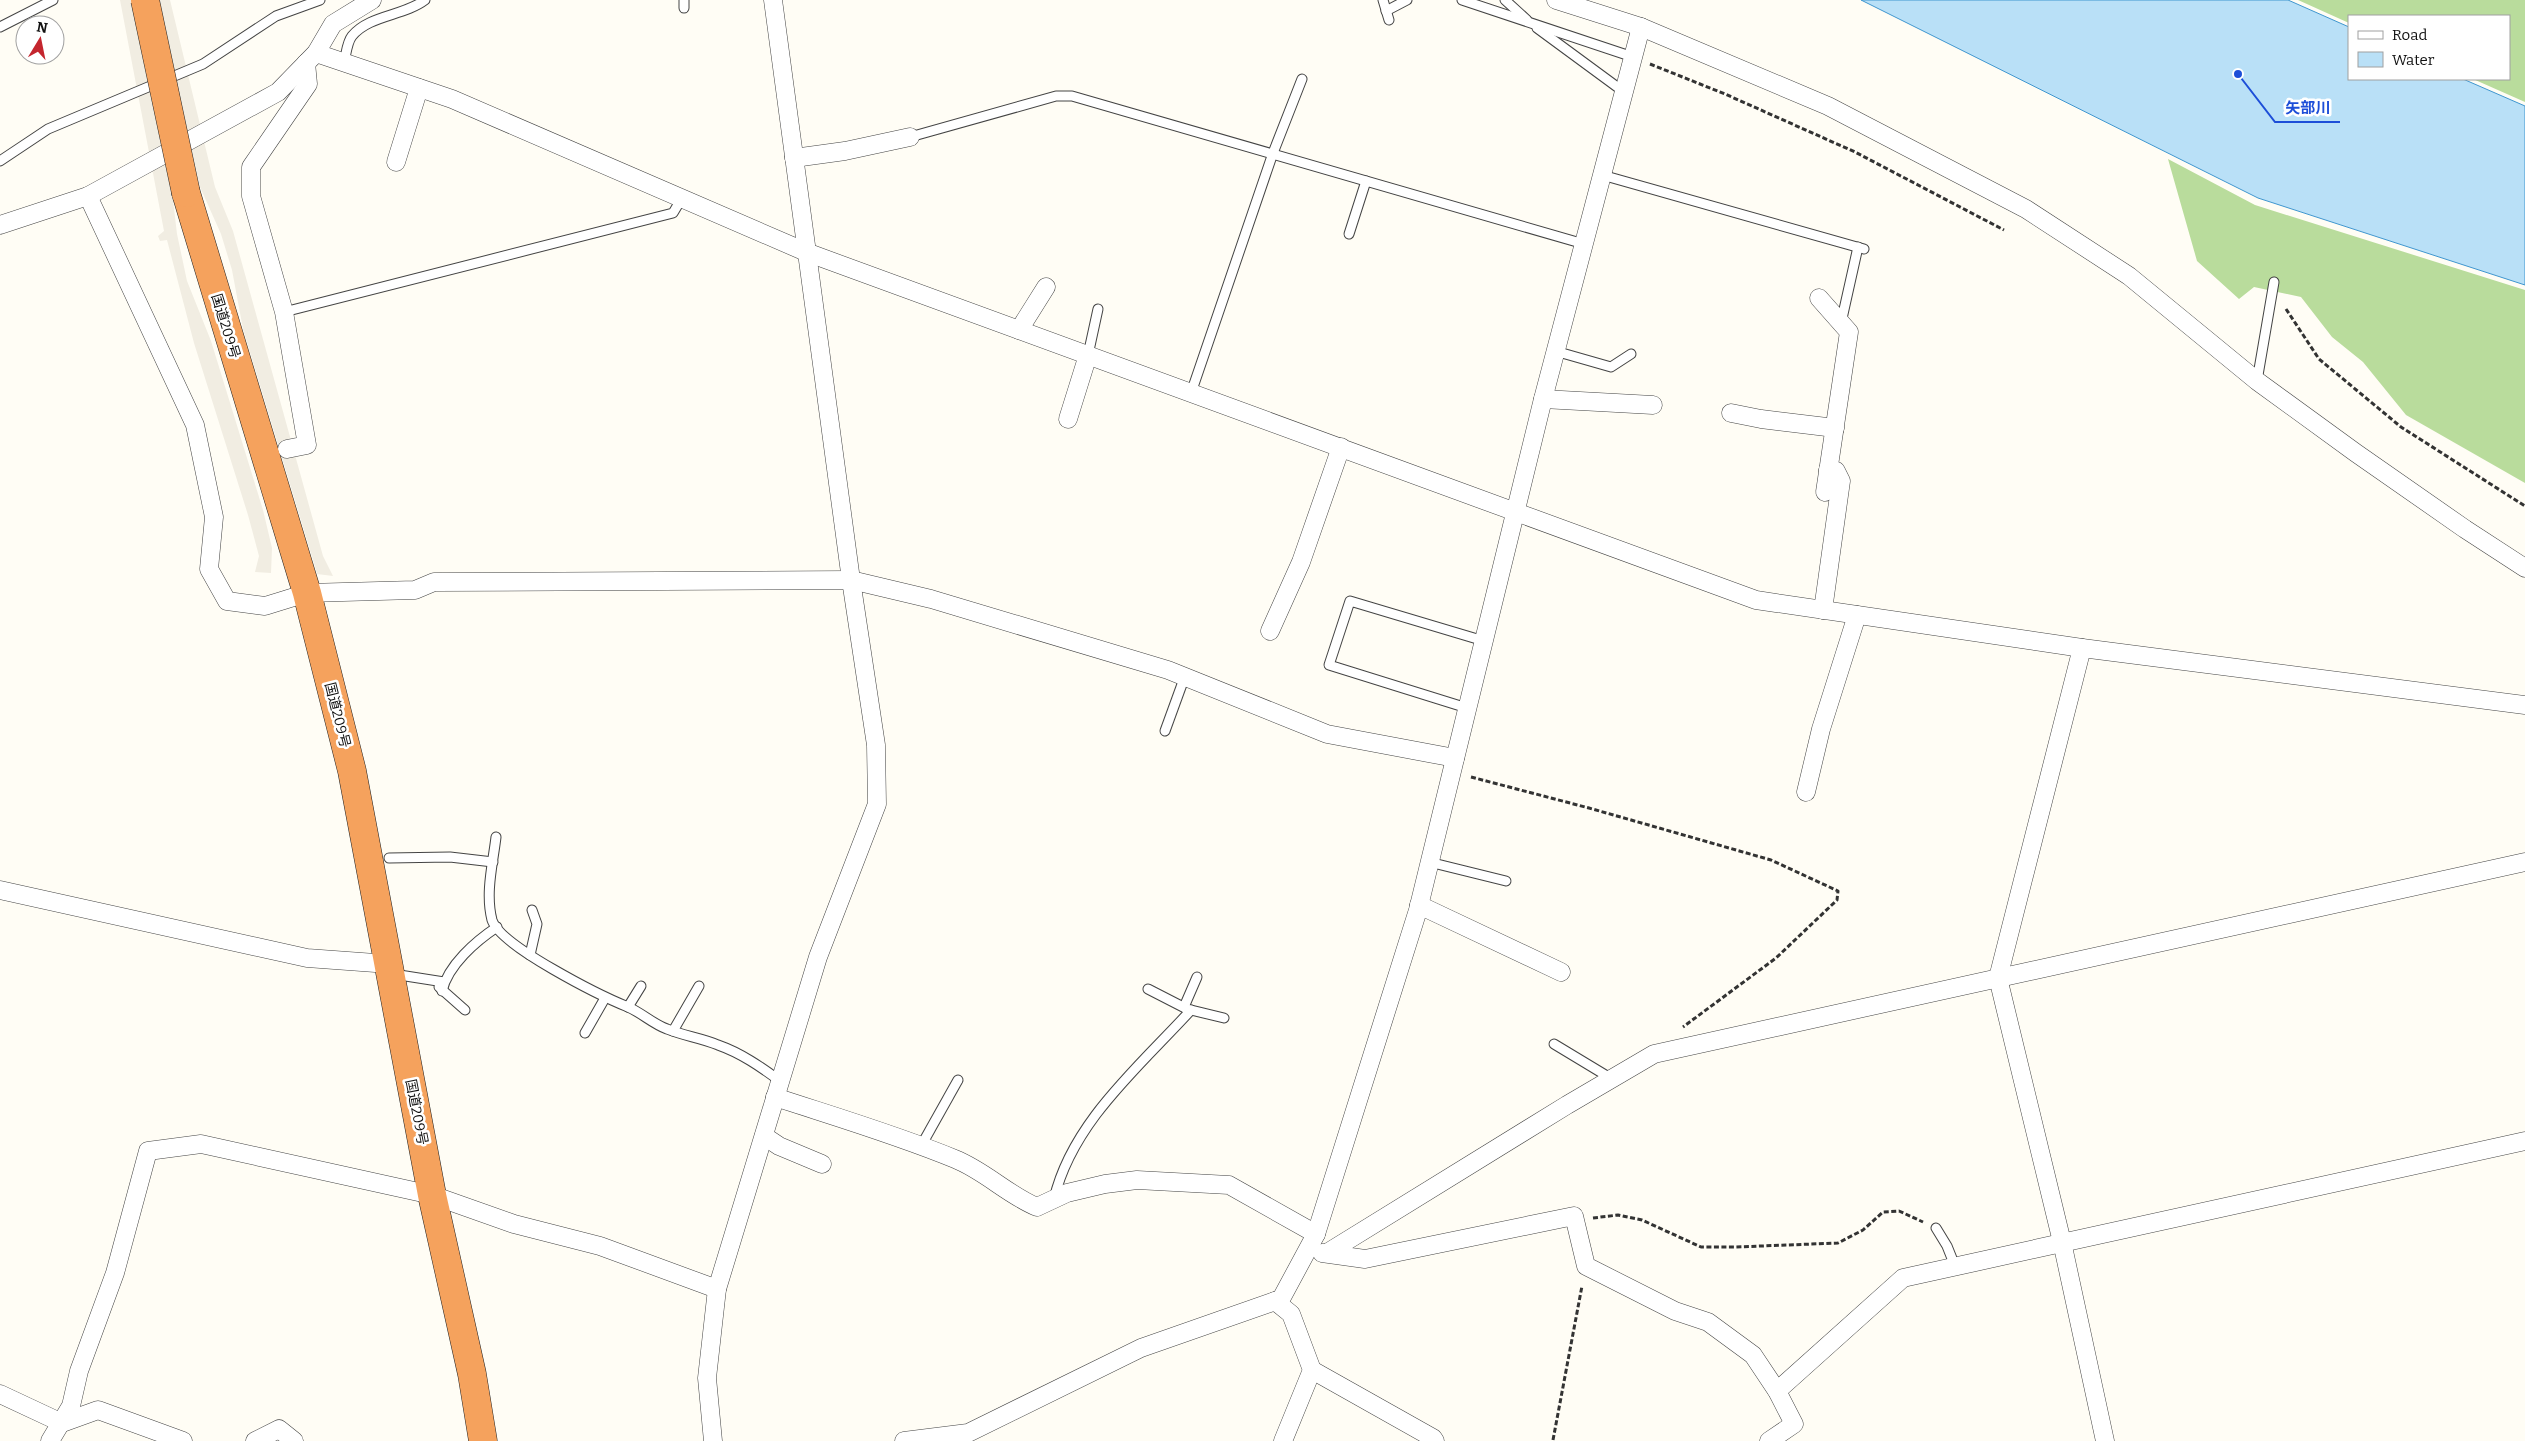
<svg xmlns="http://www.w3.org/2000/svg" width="2525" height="1441" viewBox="0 0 2525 1441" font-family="Bitter,'Noto Sans JP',serif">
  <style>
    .forest { fill: #b9dc9c }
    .plaza { fill: #f1ede2 }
    .water { fill: #b9e0f7; stroke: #3f96cf }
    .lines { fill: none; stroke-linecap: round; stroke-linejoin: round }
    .lane-casing { stroke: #444; stroke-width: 11 }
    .street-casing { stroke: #444; stroke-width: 19 }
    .highway-casing { stroke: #222; stroke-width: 29 }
    .path { stroke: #333; stroke-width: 3; stroke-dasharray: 5 2.5; stroke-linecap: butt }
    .lane { stroke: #fff; stroke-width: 9 }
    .street { stroke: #fff; stroke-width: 18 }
    .highway { stroke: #f5a25d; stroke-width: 28 }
    .highway-bridge-casing { stroke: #222; stroke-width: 29; stroke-linecap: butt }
    .highway-bridge { stroke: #f5a25d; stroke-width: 28 }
    .labels { text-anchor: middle; stroke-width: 5; stroke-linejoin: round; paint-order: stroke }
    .street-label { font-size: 14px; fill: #111; stroke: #fff }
    .leader { fill: none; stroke: #1d4ed8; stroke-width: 2 }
    .callout-dot { fill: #1d4ed8; stroke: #fff; stroke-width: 2 }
    .callout-label { font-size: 15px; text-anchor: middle; font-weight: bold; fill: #1d4ed8; stroke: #fff; stroke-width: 5; stroke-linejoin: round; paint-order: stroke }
  </style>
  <rect width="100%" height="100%" fill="#fffdf5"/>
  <!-- forest -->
  <g class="forest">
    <path d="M2298,0H2525V102L2473,79H2509V16H2349V23Z"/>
    <path d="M2168,159L2255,205L2525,290V483L2406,415L2363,362L2332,337L2301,297L2254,287L2239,299L2197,261Z"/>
  </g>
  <!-- plaza -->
  <g class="plaza">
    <path d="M120,0H132L171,183L177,234L187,281L211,341L263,510L272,548L271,573L255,572L259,556L248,515L194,343L167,240L160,241L158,236L164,231Z"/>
    <path d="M158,0H170L215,187L233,231L323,556L333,576L317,574L316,570L243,329L232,270L221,234L200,187Z"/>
  </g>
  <!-- water -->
  <path class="water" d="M1861,0H2288L2349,27V79H2463L2525,106V285L2258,198Z"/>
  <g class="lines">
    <defs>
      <g id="lane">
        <path d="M684,0V8"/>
        <path d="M1383,0L1389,20"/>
        <path d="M1462,0L1633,57"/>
        <path d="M1505,0L1527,20"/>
        <path d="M1386,11L1407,0"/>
        <path d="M0,27L53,0"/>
        <path d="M1537,28L1624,92"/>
        <path d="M344,62C346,55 347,42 352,36C369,15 404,16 425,0"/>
        <path d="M910,137L1056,96H1072L1584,244"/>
        <path d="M0,161L48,129L203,64L276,16L320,0"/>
        <path d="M1602,175L1864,249"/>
        <path d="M1349,234L1366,181"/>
        <path d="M284,312L673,213L682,198"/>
        <path d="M1841,323L1858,247"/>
        <path d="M1555,351L1611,367L1631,354"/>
        <path d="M1088,355L1098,309"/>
        <path d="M2257,381L2274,282"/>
        <path d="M1191,393L1273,153L1302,79"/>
        <path d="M1467,708L1329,665L1350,601L1484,641"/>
        <path d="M1165,731L1185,676"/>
        <path d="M496,837C493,863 485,893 492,920C500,946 601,996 628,1007C642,1013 653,1024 667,1029C684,1036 702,1038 718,1045C741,1053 761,1067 780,1081"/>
        <path d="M389,858L450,857L493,862"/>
        <path d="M1429,862L1506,881"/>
        <path d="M530,955L537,924L532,910"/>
        <path d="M393,974L444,982"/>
        <path d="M439,987L465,1010"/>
        <path d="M1148,989L1187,1009L1224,1018"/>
        <path d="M442,991C448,965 476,941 497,927"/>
        <path d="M628,1007L641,986"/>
        <path d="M1184,1007L1197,977"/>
        <path d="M673,1031L699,986"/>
        <path d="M585,1033L605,998"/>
        <path d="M1554,1044L1612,1079"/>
        <path d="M921,1146L958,1080"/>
        <path d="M1054,1199C1072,1122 1140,1066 1191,1010"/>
        <path d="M1936,1228L1947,1246L1955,1266"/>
      </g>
      <g id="street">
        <path d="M1556,0L1641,27L1828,106L2026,209L2129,276L2257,381L2356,453L2465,529L2525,568"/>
        <path d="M316,53L452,99L806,252L1756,600L2082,648L2525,705"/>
        <path d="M794,158L845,151L910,137"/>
        <path d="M396,162L419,88"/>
        <path d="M88,196L195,425L214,517L209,569L227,601L265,606L307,593L415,590L434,582L851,580L931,599L1168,670L1327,734L1455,758"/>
        <path d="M0,225L88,196L278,92L316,53L333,24L372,0"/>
        <path d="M1819,298L1849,332L1825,492"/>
        <path d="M1019,330L1046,287"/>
        <path d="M1543,399L1653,405"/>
        <path d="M1731,413L1761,419L1835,428"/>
        <path d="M1068,419L1088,355"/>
        <path d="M287,449L307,445L284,312L251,196V167L308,84L306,63"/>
        <path d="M1823,610L1841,481L1836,471L1828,470"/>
        <path d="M1270,631L1301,562L1341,447"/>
        <path d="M2082,648L1998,978L2062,1242L2105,1441"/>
        <path d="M1806,792L1821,729L1857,615"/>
        <path d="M0,890L307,958L389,964"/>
        <path d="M1419,905L1561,972"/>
        <path d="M775,1097C836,1117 897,1135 955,1159C985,1171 1008,1195 1037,1207L1067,1193L1105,1184L1137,1180L1229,1185L1316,1234"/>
        <path d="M764,1136L779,1146L822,1164"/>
        <path d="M1322,1253L1365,1259L1574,1216L1586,1266L1675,1311L1708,1322L1753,1355L1777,1391L1794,1424L1769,1441"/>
        <path d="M1327,1253L1567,1105L1654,1054L2525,862"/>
        <path d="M1275,1301L1291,1314L1312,1370L1283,1441"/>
        <path d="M1312,1370L1433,1438L1435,1441"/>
        <path d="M1777,1391L1903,1278L2525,1141"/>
        <path d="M0,1394L62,1423L98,1410L183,1441"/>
        <path d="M50,1441L71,1406L79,1371L115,1273L148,1151L201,1144L432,1195L514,1224L600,1246L717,1289"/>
        <path d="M255,1441L279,1429L294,1441"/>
        <path d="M713,1441L707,1378L717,1289L818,957L877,804L876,745L851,580L773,0"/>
        <path d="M904,1441L968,1433L1141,1348L1281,1299L1316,1234L1418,910L1543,399L1641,27"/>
      </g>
      <path id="highway" d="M186,193L307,593L352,771L432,1195L472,1374L483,1441"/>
    </defs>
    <!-- lane casing -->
    <use href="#lane" class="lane-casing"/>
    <!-- street casing -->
    <use href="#street" class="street-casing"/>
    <!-- highway casing -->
    <use href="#highway" class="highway-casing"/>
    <!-- path -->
    <g class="path">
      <path d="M1650,64L1725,94L1855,152L2004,230"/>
      <path d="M2286,309L2319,359L2401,427L2525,506"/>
      <path d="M1471,777L1589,808L1771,860L1838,891L1837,900L1776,958L1683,1027"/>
      <path d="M1593,1218L1618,1215L1642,1220L1701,1247H1736L1838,1243L1863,1230L1883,1212L1899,1211L1923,1222"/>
      <path d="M1553,1440L1582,1286"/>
    </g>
    <!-- lane -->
    <use href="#lane" class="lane"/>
    <!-- street -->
    <use href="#street" class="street"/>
    <!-- highway -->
    <use href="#highway" class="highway"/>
    <defs>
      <path id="highway-bridge" d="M145,0L186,193"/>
    </defs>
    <!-- highway-bridge casing -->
    <use href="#highway-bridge" class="highway-bridge-casing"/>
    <!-- highway-bridge -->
    <use href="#highway-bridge" class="highway-bridge"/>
  </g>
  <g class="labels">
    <!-- street labels -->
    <g class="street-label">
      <text transform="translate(226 326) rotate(73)" y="5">国道209号</text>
      <text transform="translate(338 715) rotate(76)" y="5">国道209号</text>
      <text transform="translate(417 1112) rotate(79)" y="5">国道209号</text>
    </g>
  </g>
  <!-- callouts -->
  <path class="leader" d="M2238 74L2275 122H2340"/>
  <circle class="callout-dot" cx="2238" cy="74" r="5"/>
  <g class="callout-label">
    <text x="2308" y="113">矢部川</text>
  </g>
  <!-- legend -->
  <rect x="2348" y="15" width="162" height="65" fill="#ffffff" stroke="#a0a0a0"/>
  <rect x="2358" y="31" width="25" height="8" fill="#ffffff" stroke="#a0a0a0"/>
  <text x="2392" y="40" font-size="15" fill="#111111">Road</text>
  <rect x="2358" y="52" width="25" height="15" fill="#b9e0f7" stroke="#a0a0a0"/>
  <text x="2392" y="65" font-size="15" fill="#111111">Water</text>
  <!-- north arrow -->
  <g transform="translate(40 40) rotate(10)"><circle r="24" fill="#ffffff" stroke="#a0a0a0"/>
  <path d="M0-4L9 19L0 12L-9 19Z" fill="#c4262e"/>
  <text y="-8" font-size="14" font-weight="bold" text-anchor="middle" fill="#111111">N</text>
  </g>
</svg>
